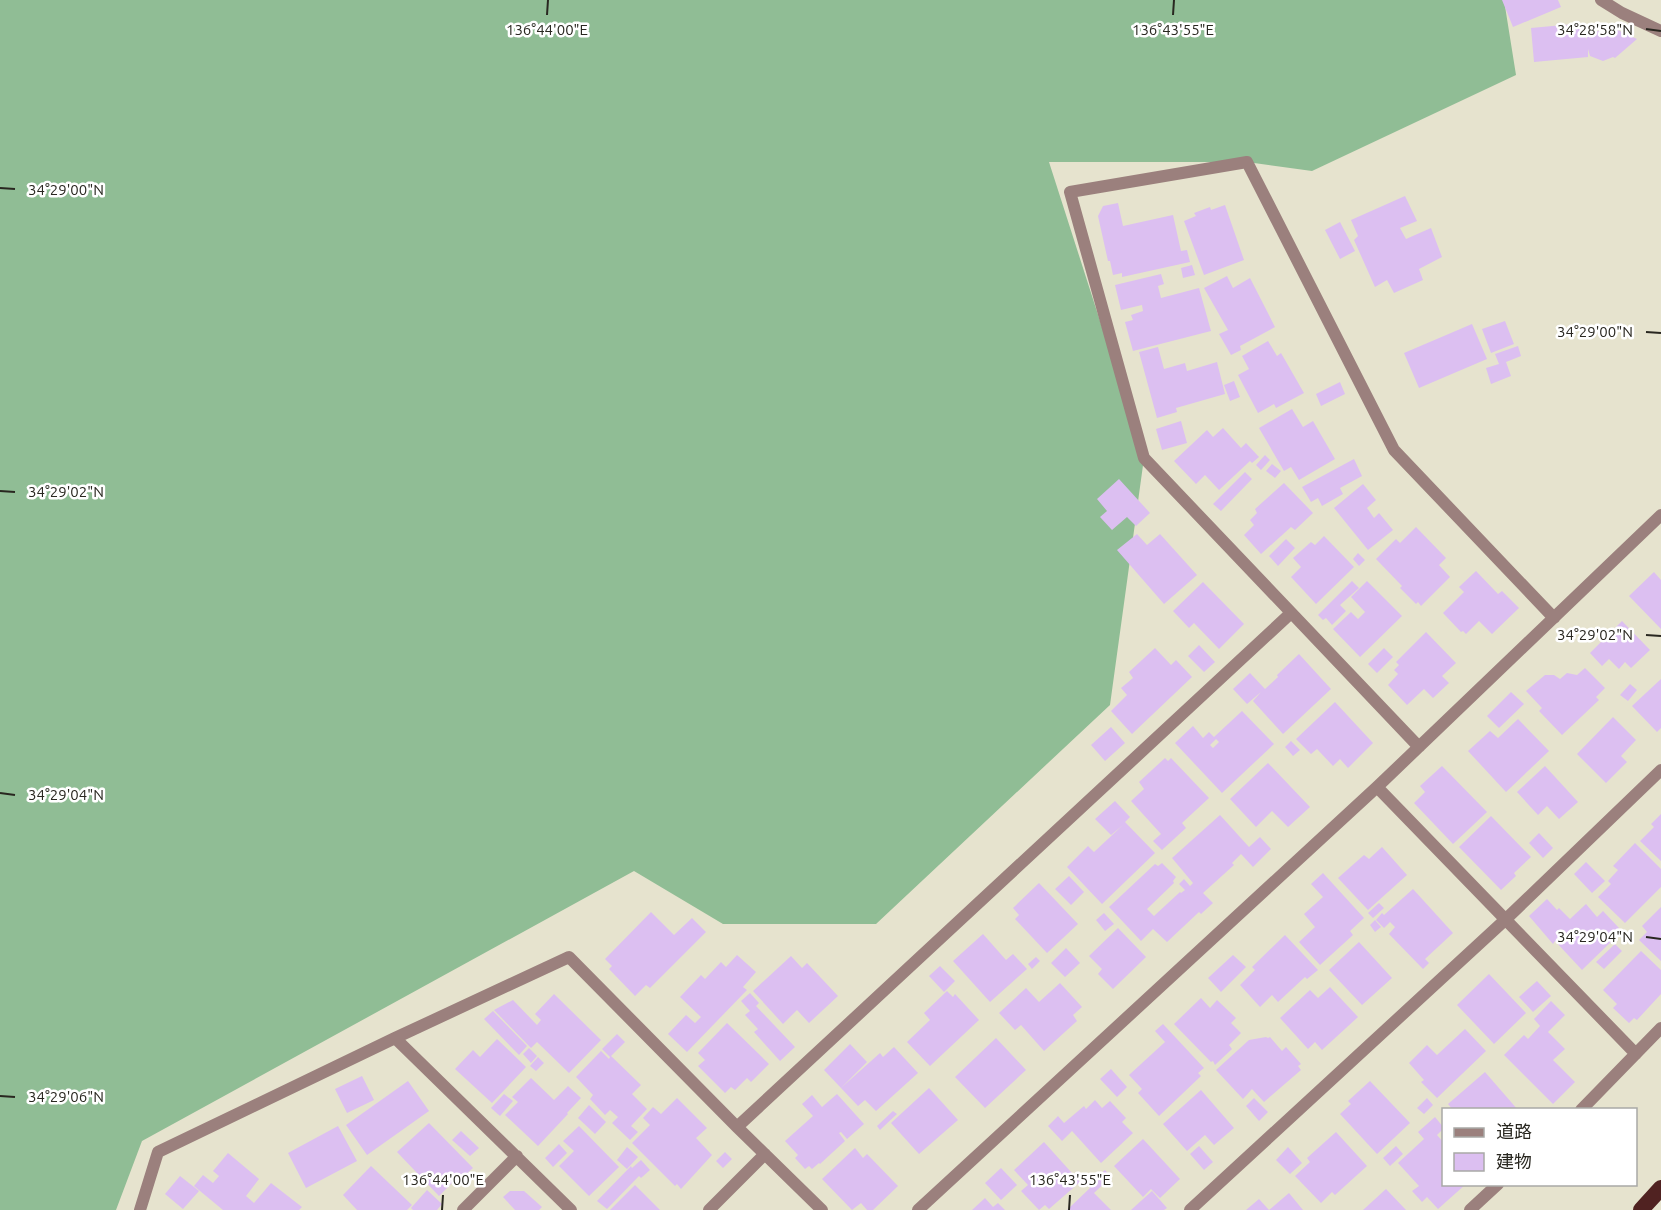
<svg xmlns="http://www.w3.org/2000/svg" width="1661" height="1210" font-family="Ubuntu,'Noto Sans JP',sans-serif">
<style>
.forest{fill:#90bd95}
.building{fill:#dcbff1;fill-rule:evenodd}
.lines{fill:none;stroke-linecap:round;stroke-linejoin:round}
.minor{stroke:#9b807d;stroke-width:12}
.trunk{stroke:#502221;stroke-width:16}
.ticks{fill:none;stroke:#292720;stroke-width:2}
.ticks-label{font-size:15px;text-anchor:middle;fill:#292720;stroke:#fff;stroke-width:5;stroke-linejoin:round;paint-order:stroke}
</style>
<rect width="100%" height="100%" fill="#e6e3ce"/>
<!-- forest -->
<path class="forest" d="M0,0H1504L1516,75L1312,171L1247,162H1049L1144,458L1110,705L876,924H723L634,871L142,1141L116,1210H0Z"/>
<!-- building -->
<path class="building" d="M1502,0H1558L1561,7L1513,27Z
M1585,23L1586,40L1588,34L1601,30L1605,24L1637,39L1615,58L1613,57L1603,61L1590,56L1588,49V57L1534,62L1531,28Z
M1405,196L1417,221L1400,228L1406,239L1431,228L1442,257L1419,269L1423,280L1394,293L1387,280L1375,287L1354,240L1358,236L1351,220Z
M1118,203L1123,226L1173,215L1181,251L1187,250L1190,262L1122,277V273L1113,275L1110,261H1108L1098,216L1103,206Z
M1225,205L1244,260L1204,275L1184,221L1196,216L1194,213L1210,207L1211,210Z
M1340,222L1355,251L1340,259L1325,230Z
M1192,265L1195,275L1183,278L1181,268Z
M1161,274L1164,284L1158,286L1161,298L1199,288L1211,331L1133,351L1125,322L1133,320L1131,315L1143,311L1142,305L1121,310L1115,285Z
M1227,276L1233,288L1250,278L1275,327L1240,346L1241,350L1231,355L1219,334L1228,330L1204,288Z
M1505,321L1514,344L1491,353L1482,329Z
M1472,324L1487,359L1419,388L1404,353Z
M1268,341L1277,356L1281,353L1304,393L1276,408L1274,404L1258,413L1238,375L1249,369L1242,356Z
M1518,346L1521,356L1506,362L1511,376L1491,384L1486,368L1499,364L1495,354Z
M1158,347L1164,369L1185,363L1187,371L1217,362L1225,394L1176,408L1177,412L1157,418L1139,352Z
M1234,381L1240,397L1230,401L1224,385Z
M1340,382L1345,394L1321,406L1316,394Z
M1292,409L1303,427L1313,421L1335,459L1299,480L1291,467L1284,471L1259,428Z
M1181,421L1187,443L1162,450L1156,429Z
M1223,428L1241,448L1246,443L1259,457L1252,463L1250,461L1219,490L1205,475L1196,484L1174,461L1207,430L1213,437Z
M1265,455L1270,460L1261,470L1256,465Z
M1354,459L1362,476L1340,488L1343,494L1322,506L1318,498L1311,502L1302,487Z
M1272,464L1281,471L1275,478L1266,471Z
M1245,472L1252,479L1221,511L1213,504Z
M1119,479L1150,513L1136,526L1127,517L1112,530L1100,517L1107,511L1097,499Z
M1284,483L1313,513L1295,530L1291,527L1261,554L1244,535L1254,525L1250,520L1257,513L1255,509Z
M1363,484L1376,500L1367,508L1374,518L1379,513L1393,530L1368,550L1334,508Z
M1416,527L1446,558L1439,565L1450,577L1421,606L1418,602L1416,604L1400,588L1402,586L1376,559L1396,539L1400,543Z
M1137,534L1147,545L1160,534L1197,575L1164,604L1117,550Z
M1324,536L1354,567L1316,604L1291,577L1301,567L1293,558L1311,542L1315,545Z
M1286,539L1295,548L1278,566L1269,556Z
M1358,553L1365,560L1359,566L1353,559Z
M1476,571L1498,594L1502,591L1519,608L1492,634L1479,621L1466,634L1463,631L1461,632L1443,613L1464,592L1459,587Z
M1654,572L1661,580V629L1629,596Z
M1352,581L1359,588L1340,605L1346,611L1332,625L1326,618L1323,620L1318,615Z
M1367,581L1402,616L1360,657L1333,629L1351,612L1358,619L1365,612L1351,597Z
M1203,582L1244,624L1219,649L1194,623L1189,628L1173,611Z
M1622,621L1650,650L1631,668L1625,662L1619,669L1609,659L1602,666L1590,653Z
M1426,632L1456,663L1442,676L1449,683L1433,698L1424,689L1407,705L1388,685L1398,674L1394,670L1399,665L1396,662Z
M1199,645L1215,662L1204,672L1188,656Z
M1155,648L1171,665L1176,660L1192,677L1132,734L1111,711L1127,695L1121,688L1133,678L1129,672Z
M1384,648L1393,657L1377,673L1368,664Z
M1299,654L1331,689L1283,734L1253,701L1261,692L1247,704L1233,689L1250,673L1265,689L1278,677L1277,675Z
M1585,668L1605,688L1596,697L1599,700L1562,735L1539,711L1542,708L1526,691L1545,675H1554L1560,679L1567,673L1577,675Z
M1661,679V728L1657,732L1632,706Z
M1630,684L1637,690L1628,701L1620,695Z
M1511,692L1524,704L1499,728L1487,716Z
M1335,702L1373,743L1348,768L1340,759L1333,766L1317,749L1311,754L1296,739Z
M1242,711L1274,744L1222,793L1175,743L1193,726L1203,738L1209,732L1214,737ZM1216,739L1219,742L1213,748L1210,745Z
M1613,717L1636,740L1621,756L1627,762L1606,783L1577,754Z
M1518,719L1549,751L1506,792L1468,751L1490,731L1498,738Z
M1111,727L1125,743L1105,761L1091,745Z
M1291,741L1300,750L1293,756L1285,747Z
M1165,758L1168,761L1171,758L1209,798L1182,823L1186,828L1162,850L1153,841L1161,834L1131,801L1144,789L1139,782Z
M1268,763L1310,807L1288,827L1272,811L1256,827L1230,799Z
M1442,766L1487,812L1453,844L1414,803L1425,792L1420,786Z
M1545,766L1578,802L1559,819L1547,806L1538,815L1517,792Z
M1115,801L1130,817L1125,822L1155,853L1102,904L1067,867L1088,846L1094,852L1123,825L1111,835L1095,819Z
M1661,814V861L1640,841L1654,827L1651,824Z
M1220,815L1249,847L1260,837L1271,849L1253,867L1241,854L1232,863L1234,865L1203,893L1213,903L1201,914L1199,912L1167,942L1153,929L1141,941L1109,907L1155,864L1158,866L1162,863L1176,877L1173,881L1174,883L1147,909L1154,916L1180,892L1181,893L1185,890L1179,884L1184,879L1190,886L1193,883L1172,858Z
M1491,816L1531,857L1514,873L1516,876L1501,890L1459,847Z
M1539,833L1553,848L1543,858L1529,843Z
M1635,843L1661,869V887L1625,923L1598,897L1611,884L1608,881L1618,870L1613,866Z
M1382,847L1407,875L1368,910L1338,878L1364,855L1369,859Z
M1586,862L1605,881L1592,893L1574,874Z
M1323,873L1364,918L1350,931L1353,935L1320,965L1299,942L1315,927L1304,914L1323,897L1311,884Z
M1069,876L1084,892L1071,905L1055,889Z
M1039,883L1078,924L1047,953L1015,919L1019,915L1013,908Z
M1413,889L1453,933L1425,959L1429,963L1423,969L1389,934L1395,927L1390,922L1384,928L1376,920L1382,913L1384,915Z
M1547,899L1557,910L1559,908L1570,919L1586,904L1597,917L1603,911L1619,928L1613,934L1616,937L1582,970L1555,941L1553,944L1529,916Z
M1379,903L1384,908L1373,918L1368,913Z
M1661,907V961L1639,940L1647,932L1642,926Z
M651,912L674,935L692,918L706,932L650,988L646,985L635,996L609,969L612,966L605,959Z
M1104,913L1114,924L1105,931L1096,920Z
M1375,920L1381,927L1375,932L1370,925Z
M1118,928L1146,957L1113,989L1098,974L1102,969L1089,956Z
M983,934L1006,960L1013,954L1027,969L990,1002L953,961Z
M1285,935L1318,970L1307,979L1305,977L1278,1002L1272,995L1260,1007L1240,985L1255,970L1252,967Z
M1359,942L1392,978L1362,1005L1329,970Z
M1615,944L1622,951L1604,969L1596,962Z
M1066,948L1080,963L1065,977L1051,963Z
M1641,951L1661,970V994L1637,1020L1634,1018L1629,1023L1613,1008L1617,1004L1603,990Z
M737,955L756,972L743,987L747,990L687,1052L668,1034L686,1015L695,1023L701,1017L680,997L701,975L705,979L721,962L726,967Z
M1233,955L1246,967L1221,992L1208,978Z
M791,956L802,968L807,963L838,996L809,1023L797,1010L783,1024L753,991Z
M1036,957L1040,961L1032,969L1028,964Z
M940,966L955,981L944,992L929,976Z
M1489,974L1526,1013L1494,1044L1457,1005Z
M1537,981L1551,996L1533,1012L1519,997Z
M1060,983L1082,1007L1073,1015L1077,1021L1044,1051L1021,1025L1015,1030L999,1013L1026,988L1039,1002Z
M1330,987L1358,1017L1322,1050L1315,1042L1308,1049L1280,1018L1310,990L1318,998Z
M947,991L953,997L955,994L979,1020L930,1066L907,1042L930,1020L924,1013Z
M750,993L759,1003L756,1006L795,1047L780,1061L754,1032L758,1029L745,1015L750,1011L741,1001Z
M554,994L601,1040L569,1073L537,1042L531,1048L494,1010L513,1000L537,1025L541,1020L535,1014Z
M1201,998L1210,1008L1217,1000L1236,1018L1231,1023L1241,1033L1229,1045L1232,1049L1215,1065L1213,1061L1211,1062L1174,1024Z
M1551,1001L1565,1015L1548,1032L1565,1049L1553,1060L1575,1082L1553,1104L1504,1055L1524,1035L1528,1039L1540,1026L1534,1019Z
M493,1011L527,1046L519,1055L484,1019Z
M727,1023L769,1064L751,1082L747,1078L735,1090L731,1087L725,1093L698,1066L705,1060L698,1053Z
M1163,1024L1204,1068L1198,1073L1201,1076L1159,1116L1138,1093L1142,1089L1129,1075L1165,1042L1155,1031Z
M1465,1029L1486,1051L1437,1098L1421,1082L1424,1080L1409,1063L1427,1045L1437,1055Z
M617,1034L625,1042L611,1056L641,1085L632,1094L647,1109L631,1126L638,1132L630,1140L612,1123L618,1117L610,1110L605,1115L590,1099L593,1095L576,1077L601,1051L609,1059L610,1057L602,1049Z
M1266,1037L1268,1038L1270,1037L1282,1051L1286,1047L1301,1064L1298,1066L1301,1070L1264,1102L1252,1089L1243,1099L1216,1070L1249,1040Z
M996,1038L1026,1070L985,1108L955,1077Z
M497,1039L526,1067L492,1103L455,1069L473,1050L480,1057Z
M850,1044L867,1062L841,1088L824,1070Z
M894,1047L918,1073L876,1111L865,1100L858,1106L841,1088L880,1053L883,1057Z
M529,1048L537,1056L531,1063L523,1054Z
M538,1057L544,1063L536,1071L530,1066Z
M1111,1069L1127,1087L1117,1097L1100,1079Z
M1485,1072L1518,1110H1453L1448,1104Z
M362,1076L374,1100L347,1113L335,1089Z
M531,1078L554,1100L568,1086L581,1098L567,1113L568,1114L538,1146L505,1115L518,1102L512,1097Z
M408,1081L429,1111L367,1155L346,1125Z
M1370,1081L1410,1123L1377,1154L1340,1114L1351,1104L1348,1101Z
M929,1088L958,1120L919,1154L891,1123Z
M1201,1090L1234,1128L1214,1145L1205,1135L1187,1151L1163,1124Z
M504,1094L513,1101L500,1116L491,1108Z
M837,1094L864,1124L847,1139L841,1132L839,1133L845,1141L820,1164L819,1163L812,1169L809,1166L805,1169L795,1158L798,1155L785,1141L813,1116L802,1104L812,1095L822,1107Z
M677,1098L707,1128L696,1138L712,1155L681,1189L677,1184L675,1186L632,1143L650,1125L643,1118L653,1107L661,1114Z
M1254,1098L1268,1112L1259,1121L1246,1106Z
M1427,1098L1433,1105L1424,1114L1417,1108Z
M1095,1100L1102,1108L1110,1101L1126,1118L1122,1122L1133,1133L1101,1163L1072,1131L1062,1141L1048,1126L1058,1116L1064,1123L1084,1106L1086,1109Z
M589,1105L606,1122L595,1134L578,1118Z
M893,1111L897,1114L880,1130L877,1126Z
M1435,1117L1444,1128L1437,1135L1444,1143V1184H1466L1438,1209L1427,1197L1422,1202L1412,1191L1419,1186L1398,1163L1424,1139L1418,1132Z
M429,1123L473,1168L454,1185L452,1183L439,1196L397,1152Z
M338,1126L357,1161L306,1188L288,1153Z
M579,1126L619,1167L589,1196L559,1166L574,1151L563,1141Z
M461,1131L479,1148L470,1156L452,1140Z
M1336,1132L1367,1166L1335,1195L1332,1192L1321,1203L1295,1176L1310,1162L1307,1158Z
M1143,1139L1180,1179L1160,1198L1151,1189L1143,1197L1114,1166Z
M1044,1142L1080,1182L1049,1209L1045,1205L1039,1210L1021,1191L1028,1185L1014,1170Z
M559,1144L567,1153L553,1167L545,1158Z
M1199,1146L1213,1162L1204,1170L1190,1154Z
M1396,1146L1403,1154L1390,1166L1383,1158Z
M627,1147L638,1157L627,1169L617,1160Z
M1288,1147L1302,1163L1290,1174L1276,1160Z
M855,1148L863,1158L867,1154L898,1186L873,1210H867L861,1203L852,1210L822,1179Z
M725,1152L732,1159L723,1168L716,1161Z
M228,1153L259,1179L246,1196L254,1203L271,1183L302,1207L299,1210H223L194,1186L203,1175L213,1183L219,1176L213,1171Z
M641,1160L650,1170L641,1178L639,1176L607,1209L597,1201L631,1166L632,1168Z
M371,1166L412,1205L407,1210H357L343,1195Z
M1001,1168L1017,1185L1001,1200L985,1183Z
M1105,1170L1111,1177L1094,1193L1111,1210H1067L1090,1188L1088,1186Z
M180,1176L199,1191L183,1209L165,1194Z
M635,1185L660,1210H610Z
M1386,1189L1406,1210H1363Z
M427,1190L442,1204L437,1210H413L411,1208Z
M510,1191H524L542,1207L539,1210H515L503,1197Z
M1152,1191L1167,1208L1164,1210H1131Z
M1289,1193L1303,1210H1269Z
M985,1198L993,1207L998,1203L1005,1210H972Z
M1259,1199L1269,1210H1246Z"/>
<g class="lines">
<!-- minor -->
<path class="minor" d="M1601,0L1622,13L1661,31
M1419,747L1144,458L1070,192L1247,162L1394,450L1554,618
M1377,787L1636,1054
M395,1038L571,1210
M1581,1110L1661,1028
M737,1127L1291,613
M140,1210L158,1152L395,1038L569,957L737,1127L822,1210
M463,1210L517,1156
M709,1210L765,1154
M918,1210L1377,787L1661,515
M1190,1210L1505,920L1661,770
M1470,1210L1498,1184"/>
<!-- trunk -->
<path class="trunk" d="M1641,1210L1661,1188"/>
</g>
<!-- ticks -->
<path class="ticks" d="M547,15L548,0M1173,15L1174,0M1646,29L1661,31M0,188L15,189M1646,332L1661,333M0,491L15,492M1646,635L1661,636M0,793L15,795M1646,937L1661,939M0,1096L15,1097M442,1210L443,1195M1069,1210L1070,1195"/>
<g class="ticks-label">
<text x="1595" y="35">34°28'58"N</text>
<text x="547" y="35">136°44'00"E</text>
<text x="1173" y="35">136°43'55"E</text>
<text x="66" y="195">34°29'00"N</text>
<text x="1595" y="337">34°29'00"N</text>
<text x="66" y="497">34°29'02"N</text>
<text x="1595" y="640">34°29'02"N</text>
<text x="66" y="800">34°29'04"N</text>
<text x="1595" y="942">34°29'04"N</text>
<text x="66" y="1102">34°29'06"N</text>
<text x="443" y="1185">136°44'00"E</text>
<text x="1070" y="1185">136°43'55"E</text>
</g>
<!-- legend -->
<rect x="1442" y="1108" width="195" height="78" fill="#ffffff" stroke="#a9a9a6" stroke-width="1.5"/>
<rect x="1454" y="1128" width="30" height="9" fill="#9b807d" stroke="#a9a9a6" stroke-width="1.5"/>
<text x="1496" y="1138" font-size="18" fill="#292720">道路</text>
<rect x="1454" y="1153" width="30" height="18" fill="#dcbff1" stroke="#a9a9a6" stroke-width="1.5"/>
<text x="1496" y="1168" font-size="18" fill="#292720">建物</text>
</svg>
